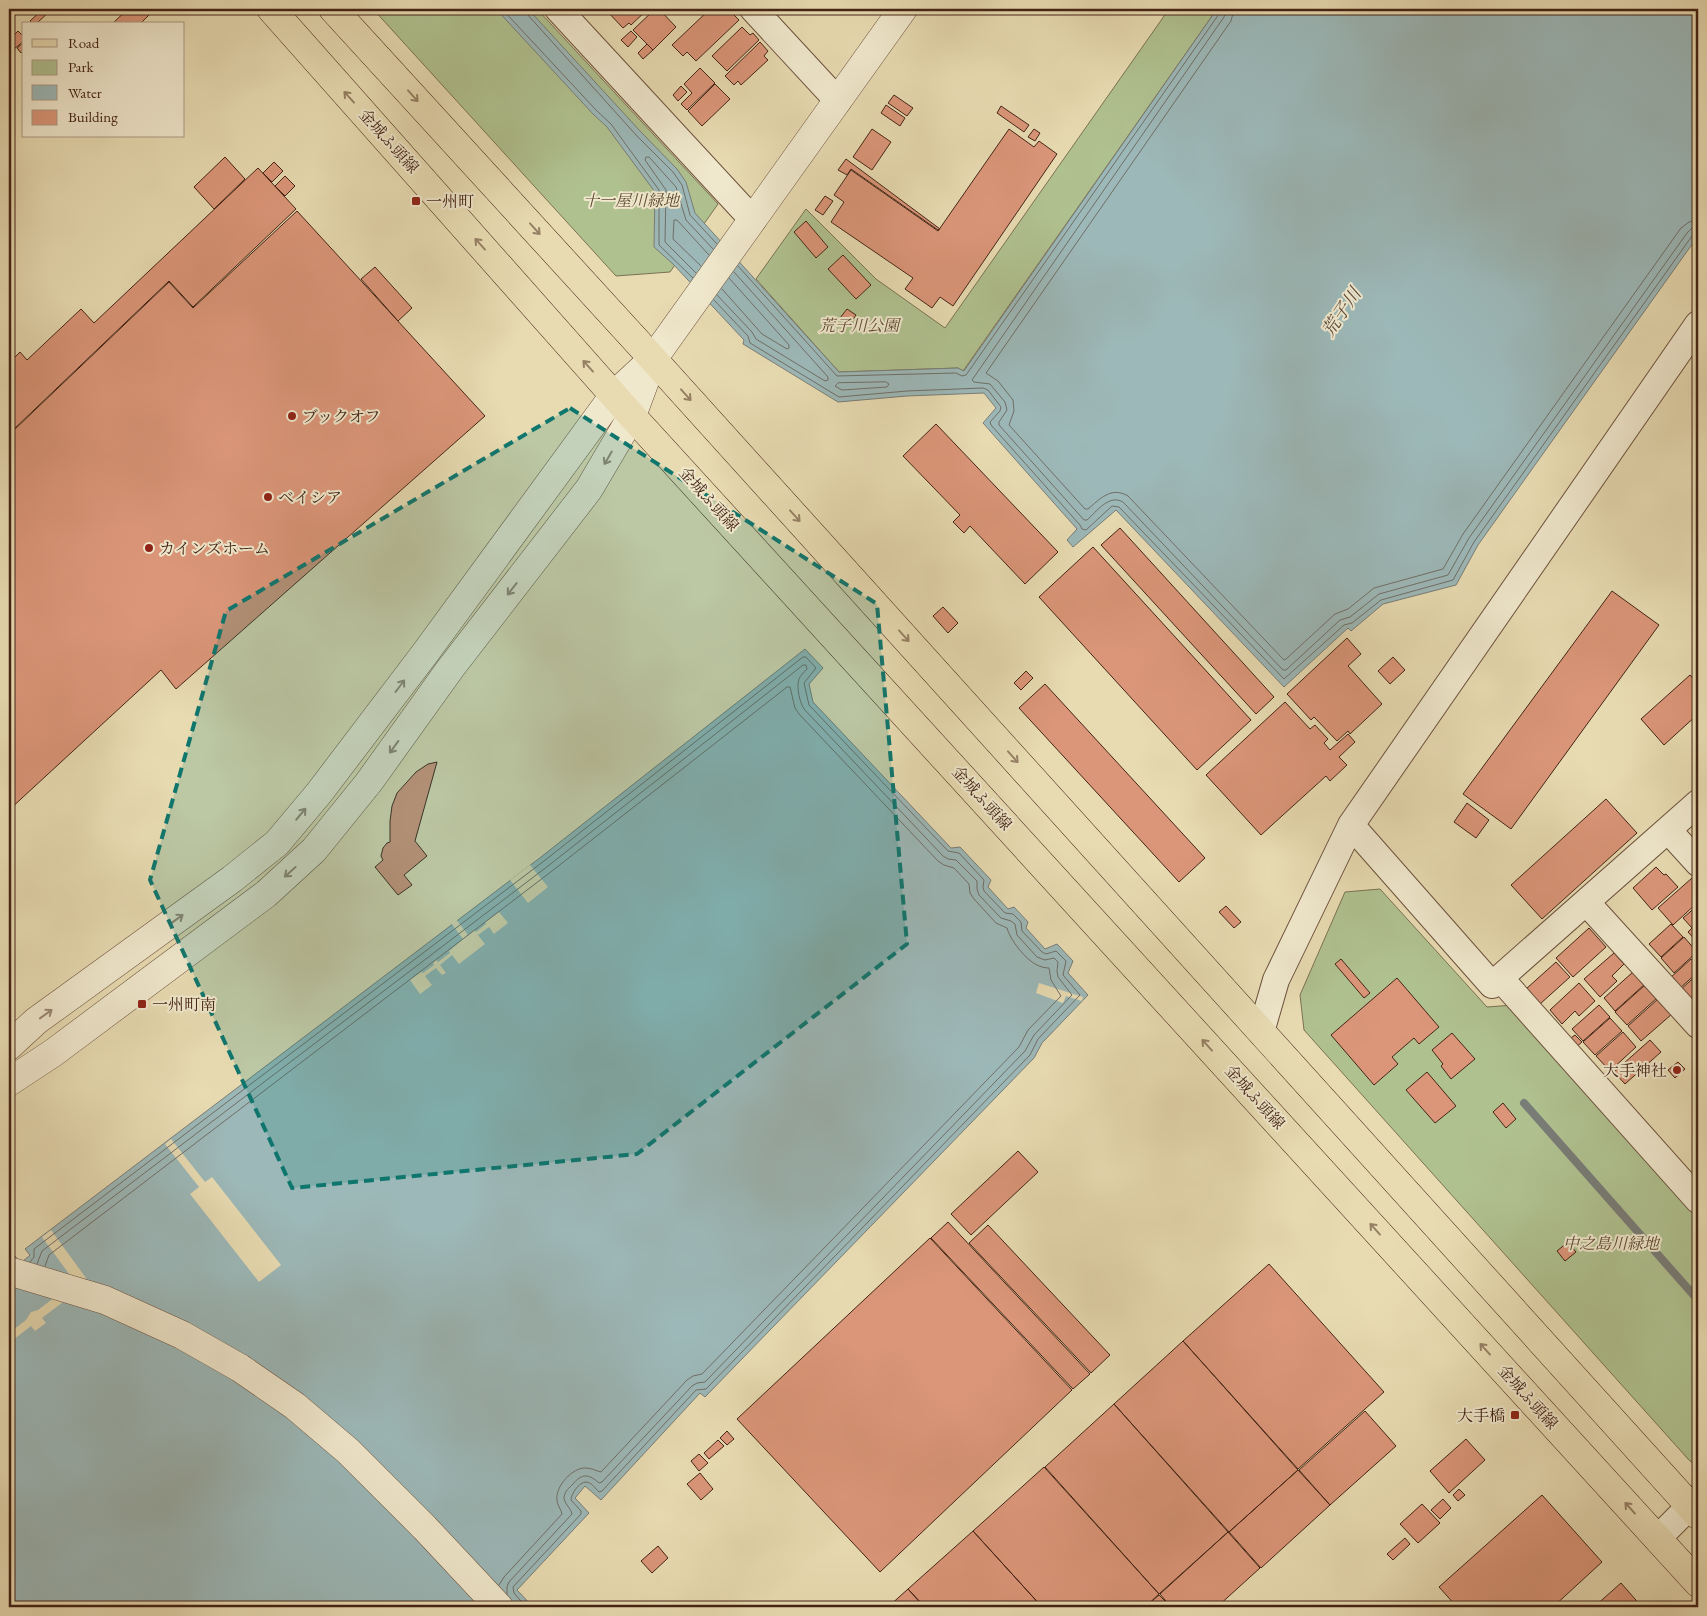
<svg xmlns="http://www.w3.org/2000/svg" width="1707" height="1616" font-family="'EB Garamond','Noto Serif JP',serif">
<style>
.green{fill:#b0c190;stroke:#7a7253}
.water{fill:#9cb8b8;stroke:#797d77}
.pier{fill:#e8dbb2}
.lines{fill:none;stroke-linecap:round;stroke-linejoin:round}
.shore{stroke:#706e67;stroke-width:1}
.stream{stroke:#797d77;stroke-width:8}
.building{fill:#db9679;stroke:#442416}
.minor-casing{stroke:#6d523d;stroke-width:28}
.tertiary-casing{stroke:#6d523d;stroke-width:29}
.primary-casing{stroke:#442416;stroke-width:29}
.minor{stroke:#f0e8cd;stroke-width:26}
.tertiary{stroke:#f0e8cd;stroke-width:28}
.primary{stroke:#e8dbb2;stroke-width:28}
.oneway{stroke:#968064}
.oneway2{stroke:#9a8672}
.marked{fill:#0f766e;fill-opacity:0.2;stroke:#0f766e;stroke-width:4;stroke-dasharray:10 6;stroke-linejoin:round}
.poi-dot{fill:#8f2418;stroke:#f0e8cd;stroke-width:2}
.labels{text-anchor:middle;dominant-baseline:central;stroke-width:4;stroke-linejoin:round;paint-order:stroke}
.street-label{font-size:16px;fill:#442416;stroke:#f0e8cd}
.park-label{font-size:16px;font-style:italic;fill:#5f4b34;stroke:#f0e8cd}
.poi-label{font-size:16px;fill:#442416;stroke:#f0e8cd;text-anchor:start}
.water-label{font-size:18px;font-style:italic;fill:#5a493e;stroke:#f0e8cd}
</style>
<rect width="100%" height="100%" fill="#e8dbb2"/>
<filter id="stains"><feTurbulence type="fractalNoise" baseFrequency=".004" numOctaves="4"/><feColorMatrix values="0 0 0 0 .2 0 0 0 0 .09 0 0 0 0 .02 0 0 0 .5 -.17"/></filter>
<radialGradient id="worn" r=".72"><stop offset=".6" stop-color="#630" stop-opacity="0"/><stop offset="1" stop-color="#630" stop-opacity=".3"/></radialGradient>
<!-- green -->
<path class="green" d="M373,9H537L718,204L670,272L616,276Z
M1169,9H1217L963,371L958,368L839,372L756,279L806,209L876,279L945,328Z
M1380,889L1487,1007L1514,1005L1698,1210V1468L1688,1459L1304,1030L1300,995L1345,892Z"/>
<!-- water -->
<path class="water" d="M496,9H528L641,132L677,169L686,182L695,213L839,372L958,368L964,371L1217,9H1698V236L1478,545L1456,585L1383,604L1351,631L1348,628L1284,687L1116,510L1073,547L1067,540L1077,529L983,423L996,408L984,393L907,396L838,402L743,344L744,340L673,264L654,247L655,192L607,127L593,114Z
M805,649L823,668L809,684L813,702L951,848L960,847L991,880L988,887L1008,909L1014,907L1028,922L1026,928L1045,949L1057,944L1073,961L1068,973L1088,995L1042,1043L1034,1058L705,1397L700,1393L601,1500L585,1486L575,1498L589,1513L517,1590L533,1607H9V1262L15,1256L21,1263L30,1255L25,1249L541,857Z"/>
<!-- pier -->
<path class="pier" d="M530,865L548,887L528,903L510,880Z
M499,912L508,923L494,934L489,927L478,935L485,944L459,964L452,955L440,965L446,973L442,975L436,968L425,976L432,985L420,994L410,980L421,972L423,973L434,965L433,963L436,960L438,962L450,953L449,951L463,939L451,923L456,919L468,935L474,930L476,932L486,924L485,922Z
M1039,983L1083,997L1082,1001L1066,996L1063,1003L1036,993Z
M171,1139L205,1182L212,1177L281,1265L259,1282L190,1194L199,1187L165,1144Z
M51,1230L86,1278L81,1282L84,1286L42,1318L46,1323L35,1331L31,1326L9,1343V1333L26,1320L31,1312L38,1310L75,1282L42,1237Z"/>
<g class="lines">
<!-- shore -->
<path class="shore" d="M502,9L596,110L611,124L659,190V245L693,278
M525,9L527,14L637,136L673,172L682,185L690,215L717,244
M1227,9L1224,17L972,380L974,382L990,384L1005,402L1007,410L999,422V425L1084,520H1087C1097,511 1109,494 1123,502L1283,670H1286L1340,620L1350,617L1379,594L1448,575L1469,538L1687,233L1692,228L1698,227
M1234,9L1231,21L986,373L998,381L1013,400L1014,411L1009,425L1085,509H1088C1100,499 1111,486 1128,496L1284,660L1286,659L1335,614L1348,609L1374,588L1443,569L1463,534L1681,228L1689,222L1698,220
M701,266L673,239L674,220H677L709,255
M738,266L837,376L956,373L962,376L966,375L1219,14L1220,9
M696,273L665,242L666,190L645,160L646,157H649L676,187L686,220L713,249
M722,289L762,334L787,349L789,348V345L729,278
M717,295L752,332L756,339L825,381L828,380V377L734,272
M714,300L748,336L750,343L839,397L907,391L983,388L988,390L1001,407L1000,411L990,422L991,425L1080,525L1082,529L1086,530L1112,506L1119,507L1284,679L1344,625L1352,623L1381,600L1453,580L1474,542L1692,236L1698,234
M886,382L889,384L887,387L842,390L835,386L838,383Z
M30,1262L34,1257V1249L544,861L803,657H806L816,668L804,683L809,705L948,851L959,853L984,880L983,887L984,891L1005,913L1013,914L1021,922L1022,931L1042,952L1046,954L1056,951L1066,961L1063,975L1080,995L1038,1039L1030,1055L706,1389L696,1390L602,1491L599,1492C596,1489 591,1482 586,1482C579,1482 571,1494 571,1500L581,1511V1514L513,1587L514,1593L526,1607
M37,1264L42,1251L548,866L803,665H806L807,669C804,672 800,676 799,679C796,687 800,703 804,709L943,856L948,859L956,860L977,881V889L979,895L1001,918L1011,921L1015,924L1017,935L1037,957L1045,960L1054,958L1058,962L1057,971L1058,977L1072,995L1034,1035L1025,1051L705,1382L697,1383L692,1386L602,1482L599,1483C589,1474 582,1473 573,1484C569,1488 565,1491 564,1497C564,1504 571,1508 572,1514L509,1582L507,1587V1594
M45,1266L49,1255L552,871L787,687H790L795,708L799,714L938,861L944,865L954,868L969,884L970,893L974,899L996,923L1007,928C1010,940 1026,960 1037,965C1041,967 1045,968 1049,968L1051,980L1061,996L1028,1030L1019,1047L702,1374L693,1376L687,1380L601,1472C596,1471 592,1468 586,1468C573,1467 555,1486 557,1500C557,1505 561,1509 562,1514L504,1577L499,1585"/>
<!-- stream -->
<path class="stream" d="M1524,1103L1698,1300"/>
</g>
<!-- building -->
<path class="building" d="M43,9H52L36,24H33L30,21Z
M128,9H143L149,15L140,24H116L114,22Z
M605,9H648L631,25L629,23L623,28Z
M655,9H659L676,27L653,50L633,30Z
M686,9H698L692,15Z
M710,9H720L723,12L728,9L739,20L696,61L687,52L683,56L672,45Z
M742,27L750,35L753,33L759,40L727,71L712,56Z
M18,31L24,37V41L14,49L9,43V40Z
M631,31L637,37L628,47L621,40Z
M24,42V50L21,53L17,48Z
M760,42L768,51L764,56L768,60L741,85L738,81L734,85L725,76Z
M647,44L653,50L643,59L638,53Z
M700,68L715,83L687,110L681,104L692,93L684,84Z
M715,84L730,99L702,126L688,111Z
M681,86L687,92L678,101L673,95Z
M894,95L913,108L907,116L888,103Z
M886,105L905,118L900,126L881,113Z
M1001,106L1029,125L1024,132L997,113Z
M872,129L891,142L872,170L853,157Z
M1009,129L1034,147L1039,141L1057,154L953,306L940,297L932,308L905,289L913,278L831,222L844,202L834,195L851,170L938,231Z
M1034,129L1040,133L1035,141L1028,137Z
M225,157L245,179L214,209L194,187Z
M846,159L854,165L940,229L938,230L851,169L847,175L838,170Z
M274,162L283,171L272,182L263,173Z
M258,168L296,209L193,307L169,281L12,431L9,427V363L20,352L27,360L81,309L94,323Z
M285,176L295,186L285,196L275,186Z
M825,196L833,201L823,215L815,210Z
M297,211L485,416L176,689L161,670L9,810V440L15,434L13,431L169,282L193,308Z
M806,221L828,247L816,258L794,232Z
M843,255L871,285L856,299L828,269Z
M375,267L412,308L398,321L361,279Z
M847,309L856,315L849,325L840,318Z
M936,424L1058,552L1025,584L970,526L964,533L953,522L960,515L903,456Z
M1120,528L1274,697L1256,714L1101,545Z
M1093,547L1251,720L1197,770L1039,597Z
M1612,591L1659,625L1511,829L1463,794Z
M943,607L958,623L948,633L933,616Z
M1347,638L1361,654L1348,666L1382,704L1350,734L1348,731L1337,741L1314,717L1311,720L1287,694Z
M1393,657L1405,670L1390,684L1378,671Z
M1026,671L1033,678L1021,690L1014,683Z
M1690,675L1698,684V714L1664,745L1641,719Z
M1045,684L1205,858L1179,882L1019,708Z
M1285,702L1310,729L1315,725L1328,739L1324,743L1330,750L1348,734L1355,742L1339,757L1347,765L1330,781L1326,776L1261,835L1206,775Z
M437,762L415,841L427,856L404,875L412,885L398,895L375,867L383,860L381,856L383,848L387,843L390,842V821L392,806L397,793L416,772L428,764Z
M1606,799L1637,833L1542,919L1511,885Z
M1467,803L1489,820L1476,838L1454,822Z
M1656,867L1664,875L1666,874L1678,887L1652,910L1633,888Z
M1692,878L1698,885V902L1673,925L1658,908Z
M1698,905V943L1688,932L1692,928L1683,918Z
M1226,906L1241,922L1234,928L1219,912Z
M1671,924L1683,937L1661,957L1649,944Z
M1589,928L1606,947L1573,977L1556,958Z
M1684,937L1697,952L1674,973L1661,958Z
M1614,953L1624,964L1612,976L1617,981L1600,997L1584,979Z
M1341,959L1370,993L1364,998L1335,964Z
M1691,959L1698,967V972L1679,989L1670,978Z
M1556,962L1570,977L1540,1004L1526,989Z
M1633,972L1645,984L1615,1011L1604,998Z
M1698,974V1003L1694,1007L1680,990Z
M1397,978L1439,1027L1419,1044L1414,1038L1392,1057L1398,1064L1374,1085L1331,1035Z
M1579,983L1595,1001L1579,1016L1575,1011L1562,1024L1550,1010Z
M1645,985L1657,998L1627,1025L1615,1012Z
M1658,999L1672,1014L1641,1041L1628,1026Z
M1599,1005L1610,1017L1583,1041L1572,1029Z
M1610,1018L1622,1031L1595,1055L1583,1042Z
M1623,1032L1636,1047L1610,1071L1596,1056Z
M1452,1033L1475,1059L1451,1079L1441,1066L1443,1064L1432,1050Z
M1575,1035L1582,1042L1575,1048L1568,1040Z
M1650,1040L1661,1052L1625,1084L1614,1072Z
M1678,1062L1685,1069L1675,1078L1668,1070Z
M1427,1072L1456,1106L1435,1123L1406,1090Z
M1503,1103L1516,1119L1506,1128L1493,1112Z
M1018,1151L1038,1172L971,1235L951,1214Z
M948,1222L1090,1374L1073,1389L931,1238Z
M988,1225L1110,1355L1091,1373L969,1243Z
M930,1238L1072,1390L880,1572L737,1419Z
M1568,1242L1576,1252L1565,1261L1557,1251Z
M1269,1264L1384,1392L1298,1469L1183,1341Z
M1183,1341L1298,1470L1229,1532L1114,1404Z
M1114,1404L1228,1532L1159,1594L1045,1467Z
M1365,1411L1396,1446L1330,1505L1299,1470Z
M727,1431L734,1439L727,1445L720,1438Z
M1466,1439L1485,1460L1449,1493L1430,1471Z
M718,1440L724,1446L709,1459L704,1453Z
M699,1454L708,1463L699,1471L691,1461Z
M1044,1467L1159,1594L1145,1607H1042L973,1531Z
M1298,1470L1330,1505L1261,1568L1229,1532Z
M700,1473L713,1489L701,1500L687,1484Z
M1459,1489L1465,1495L1458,1501L1453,1495Z
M1542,1495L1602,1562L1553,1607H1457L1439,1587Z
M1443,1499L1451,1508L1440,1519L1431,1510Z
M1422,1504L1440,1523L1418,1543L1400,1524Z
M973,1531L1042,1607H925L908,1589Z
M1228,1532L1260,1568L1217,1607H1171L1160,1594Z
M1405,1538L1410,1544L1393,1560L1387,1554Z
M658,1546L668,1558L652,1573L641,1561Z
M1621,1583L1642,1607H1594Z
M908,1589L924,1607H888Z
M1159,1595L1171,1607H1145Z"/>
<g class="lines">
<defs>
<path id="minor" d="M558,9L753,220
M753,9L838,101
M1351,825L1492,985L1698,803
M1668,830L1698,863
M1586,902L1698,1025
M1500,978L1698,1200
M1261,1032L1276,980L1351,825L1698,324
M1658,1538L1698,1498"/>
<path id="tertiary" d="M9,1046L36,1021L232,879L277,843L319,793L426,652L614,395L653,359L903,9
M9,1082L53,1053L266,894L314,850L369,782L450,669L589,489L632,416L652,362
M9,1271L105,1300L182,1335L240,1368L295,1406L348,1451L425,1528L499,1607"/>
<path id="primary" d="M271,9L632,416L1698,1583
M333,9L653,359L1698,1515"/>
</defs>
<!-- minor casing -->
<use href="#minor" class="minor-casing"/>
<!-- tertiary casing -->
<use href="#tertiary" class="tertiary-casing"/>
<!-- primary casing -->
<use href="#primary" class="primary-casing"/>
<!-- minor -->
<use href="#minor" class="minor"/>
<!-- tertiary -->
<use href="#tertiary" class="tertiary"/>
<!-- primary -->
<use href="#primary" class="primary"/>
</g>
<!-- one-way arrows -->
<defs><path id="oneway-shaft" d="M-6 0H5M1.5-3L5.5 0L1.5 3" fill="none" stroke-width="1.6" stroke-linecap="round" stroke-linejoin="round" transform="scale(1.25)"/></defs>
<g class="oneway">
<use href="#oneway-shaft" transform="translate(413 96) rotate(48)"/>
<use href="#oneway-shaft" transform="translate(349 97) rotate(-132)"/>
<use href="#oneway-shaft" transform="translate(535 229) rotate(48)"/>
<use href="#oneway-shaft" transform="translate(480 244) rotate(-132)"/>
<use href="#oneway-shaft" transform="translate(588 366) rotate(-132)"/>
<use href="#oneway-shaft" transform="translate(686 395) rotate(48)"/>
<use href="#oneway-shaft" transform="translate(795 516) rotate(48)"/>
<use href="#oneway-shaft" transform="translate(904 636) rotate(48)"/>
<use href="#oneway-shaft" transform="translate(1013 757) rotate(48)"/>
<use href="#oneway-shaft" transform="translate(1207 1045) rotate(-132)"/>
<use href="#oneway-shaft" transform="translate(1375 1229) rotate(-132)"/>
<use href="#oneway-shaft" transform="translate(1485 1349) rotate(-132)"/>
<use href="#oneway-shaft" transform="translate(1630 1508) rotate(-132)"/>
</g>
<g class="oneway2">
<use href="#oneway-shaft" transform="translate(608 458) rotate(120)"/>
<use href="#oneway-shaft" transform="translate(512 589) rotate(128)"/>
<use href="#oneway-shaft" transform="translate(400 686) rotate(-53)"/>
<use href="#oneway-shaft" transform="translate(394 747) rotate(126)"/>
<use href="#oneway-shaft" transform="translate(301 814) rotate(-50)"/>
<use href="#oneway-shaft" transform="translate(290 872) rotate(138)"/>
<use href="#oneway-shaft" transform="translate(177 919) rotate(-36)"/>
<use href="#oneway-shaft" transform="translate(46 1014) rotate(-36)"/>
</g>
<!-- marked area -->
<path class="marked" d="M570,408L877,604L907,944L637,1154L292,1188L150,880L226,611Z"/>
<!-- markers -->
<g class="poi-dot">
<rect x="411" y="196" width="10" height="10" rx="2.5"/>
<circle cx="292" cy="416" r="5"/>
<circle cx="268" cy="497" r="5"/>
<circle cx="149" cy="548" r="5"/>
<rect x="137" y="999" width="10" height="10" rx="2.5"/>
<circle cx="1677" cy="1070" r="5"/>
<rect x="1510" y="1410" width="10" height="10" rx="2.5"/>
</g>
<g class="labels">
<!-- street labels -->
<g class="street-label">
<text transform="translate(389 141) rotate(48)">金城ふ頭線</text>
<text transform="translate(709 499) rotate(48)">金城ふ頭線</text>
<text transform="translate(982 798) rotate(48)">金城ふ頭線</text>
<text transform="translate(1255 1097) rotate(48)">金城ふ頭線</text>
<text transform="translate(1528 1397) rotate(48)">金城ふ頭線</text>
</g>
<!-- park labels -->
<g class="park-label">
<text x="631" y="200">十一屋川緑地</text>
<text x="859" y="325">荒子川公園</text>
<text x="1611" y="1243">中之島川緑地</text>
</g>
<!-- poi labels -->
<g class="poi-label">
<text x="426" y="201">一州町</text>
<text x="302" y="416">ブックオフ</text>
<text x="278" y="497">ベイシア</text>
<text x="159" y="548">カインズホーム</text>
<text x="152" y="1004">一州町南</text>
<text x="1667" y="1070" text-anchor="end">大手神社</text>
<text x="1505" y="1415" text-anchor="end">大手橋</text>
</g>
<!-- water labels -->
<g class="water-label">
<text transform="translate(1341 312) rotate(-56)">荒子川</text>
</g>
</g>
<!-- margin -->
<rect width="1707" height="1616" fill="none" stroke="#e8dbb2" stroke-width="30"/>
<rect x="10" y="10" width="1687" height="1596" fill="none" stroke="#442416" stroke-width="2.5"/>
<rect x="15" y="15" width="1677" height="1586" fill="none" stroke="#442416"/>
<!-- legend -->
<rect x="22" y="22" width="162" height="115" fill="#f0e8cd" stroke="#ab9a84"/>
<rect x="32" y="39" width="25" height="8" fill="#e8dbb2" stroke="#ab9a84"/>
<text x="68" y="48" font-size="15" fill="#442416">Road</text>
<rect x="32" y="60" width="25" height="15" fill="#b0c190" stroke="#ab9a84"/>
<text x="68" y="72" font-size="15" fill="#442416">Park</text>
<rect x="32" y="85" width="25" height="15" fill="#9cb8b8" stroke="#ab9a84"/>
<text x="68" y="98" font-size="15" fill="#442416">Water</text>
<rect x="32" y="110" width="25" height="15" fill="#db9679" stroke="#ab9a84"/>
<text x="68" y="122" font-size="15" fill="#442416">Building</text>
<rect width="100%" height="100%" filter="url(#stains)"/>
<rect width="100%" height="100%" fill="url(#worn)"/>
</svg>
